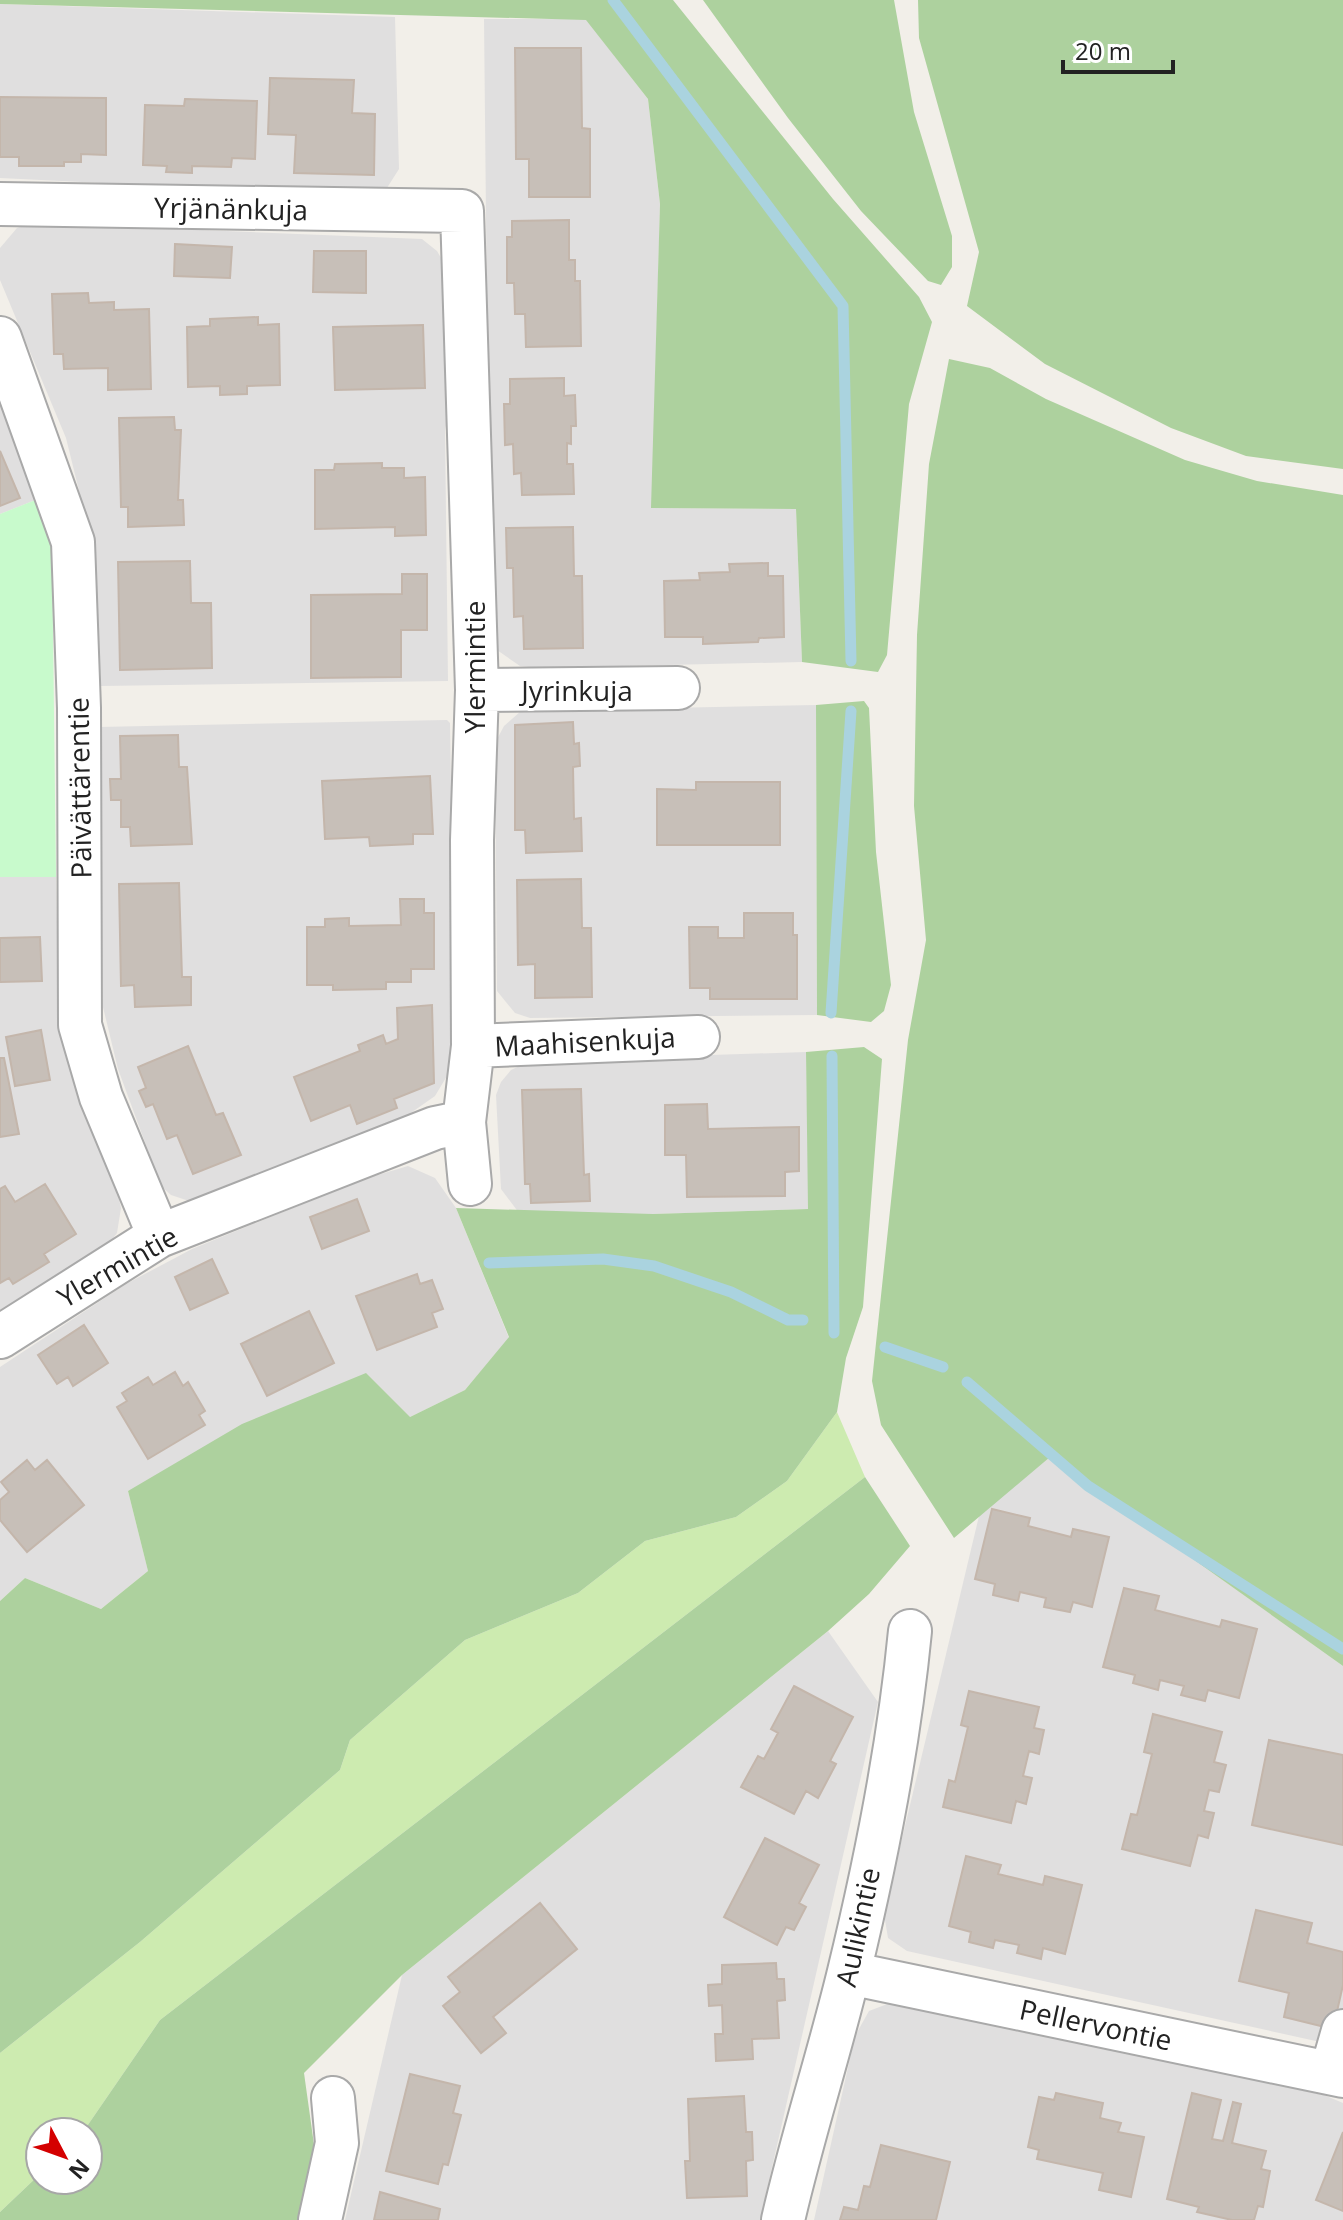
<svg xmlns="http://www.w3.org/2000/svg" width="1343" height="2220" font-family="'Open Sans',sans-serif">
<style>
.residential{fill:#e0dfdf}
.grass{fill:#cdebb0}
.forest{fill:#add19e}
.park{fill:#c8facc}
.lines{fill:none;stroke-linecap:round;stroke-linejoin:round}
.stream{stroke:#aad3df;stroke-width:11}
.building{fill:#c7bfb8;stroke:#c4b6ab;stroke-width:2}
.minor-casing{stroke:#a9a9a9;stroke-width:46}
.minor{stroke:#fff;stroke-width:42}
.labels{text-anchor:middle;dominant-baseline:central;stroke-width:6;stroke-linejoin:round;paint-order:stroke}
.street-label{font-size:28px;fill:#222;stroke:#fff}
</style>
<rect width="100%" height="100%" fill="#f2efe9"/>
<!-- residential -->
<path class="residential" d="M0,4L395,17L399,169L385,191L365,196L0,178Z
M484,19H586L648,99L660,204L652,508L796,509L802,662L536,668L520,666L497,650L490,611Z
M31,223L422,239L437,251L444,263L450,405L445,430L448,681L101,686L93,547L66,438L0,280V248L17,228Z
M0,398L38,499L0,514Z
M816,705L817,1015L530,1018L515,1013L497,991L495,743L504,726L521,711Z
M447,720L450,723L455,1043L447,1076L435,1096L405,1117L212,1195L189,1201L171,1195L161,1186L118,1069L103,1007L98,727Z
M0,877H56L59,1013L79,1098L116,1185L121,1208L117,1233L110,1242L0,1314Z
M806,1052L809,1209L653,1214L519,1213L501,1189L496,1095L501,1082L511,1070L530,1061Z
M408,1166L435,1178L456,1208L509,1338L465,1390L410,1417L128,1491L148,1571L101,1609L25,1578L0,1601V1367L126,1284L192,1249L361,1180Z
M1050,1456L1343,1666V2047L907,1951L888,1938L884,1914L979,1516Z
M828,1631L878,1702L760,2220H345L402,1975Z
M890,2003L1324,2095L1343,2103V2220H814L855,2036L869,2011Z"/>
<!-- grass -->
<path class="grass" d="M837,1412L865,1477L160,2020L83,2132H40V2174L0,2212V2053L140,1942L340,1770L350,1740L465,1640L578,1593L645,1541L736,1517L787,1481Z"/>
<!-- forest -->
<path class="forest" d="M0,0H673L833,199L919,297L932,322L909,404L887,655L878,672L802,662L796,509L651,508L660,204L648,99L586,20L0,4Z
M703,0H894L914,112L952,236V267L941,285L928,281L861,211L788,118Z
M918,0H1343V469L1246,456L1171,428L1045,364L967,306L979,252L919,38Z
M949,359L990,368L1046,399L1185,460L1257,481L1343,495V1666L1050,1457L954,1538L881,1425L872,1381L908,1040L926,940L914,806L917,635L929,464Z
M864,701L869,708L876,852L891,985L884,1011L871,1022L817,1015L816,705Z
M864,1047L882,1059L863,1307L846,1358L837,1412L787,1481L736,1517L645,1541L578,1593L465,1640L350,1740L340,1770L140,1942L0,2053V1601L25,1578L101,1609L148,1571L128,1491L242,1424L366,1373L410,1417L465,1390L509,1337L456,1208L653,1214L808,1209L806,1052Z
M865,1477L910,1546L869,1594L828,1631L402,1975L304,2073L322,2202L316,2220H0V2212L40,2174V2180H88V2132H83L160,2020Z"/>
<!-- park -->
<path class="park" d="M38,499L52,551L56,877H0V514Z"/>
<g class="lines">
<!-- stream -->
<path class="stream" d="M613,0L843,306L851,661
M831,1013L851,711
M832,1056L834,1333
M489,1263L603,1259L654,1266L731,1292L788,1320H803
M885,1347L943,1367
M967,1382L1088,1486L1343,1649"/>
</g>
<!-- building -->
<path class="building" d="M515,48H581L582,128L590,129V197H529V159H516Z
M270,78L354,80L352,113L375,114L374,175L294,173L296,135L268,134Z
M0,97L106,98V155L81,154V162H64V166H19V157H0Z
M185,99L257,101L255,159L232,158L231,167L192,166V173L166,172L167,166L143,165L145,105L184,106Z
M569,220V260H575V281H580L581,346L526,347L525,314H515L514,283H507V237H512V221Z
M175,244L232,247L230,278L174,276Z
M314,251H366V293L313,292Z
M88,293L89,303L114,302V310L149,309L151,389L108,390V368L64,369L63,354H54L52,294Z
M258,317V325L279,324L280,385L247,386V394L220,395V386L188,387L187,327L210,326V319Z
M423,325L425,388L335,390L333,327Z
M564,378V396L575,395L576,426H571V444L567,443V464H573L574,494L522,495L521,473L514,474L513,444L505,445L504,404H510V379Z
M174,417L175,430H181L178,500H183L184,525L128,527V507H121L119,418Z
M0,451L20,498L0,506Z
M382,463V468H404V478L425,477L426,535L395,536V527L315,529V470H334L335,464Z
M573,527L574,576H582L583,648L524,649L523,616L514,617L513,568H507L506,528Z
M190,561L191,603H211L212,668L120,670L118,562Z
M768,563V576H783L784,637L759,638L758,642L703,644V637H665L664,581L700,580L699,573L730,572L729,564Z
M402,574H427V630H401V677L311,678V595L402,594Z
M573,722L574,744L579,743L580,766L573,767L574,819L581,818L582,851L526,853L525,830H515V725Z
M178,735L179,767H187L192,844L131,846L130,827H121V800H111L110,779H121L120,736Z
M430,776L433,834H413V844L370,846L369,837L325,839L322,781Z
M696,782H780V845H657V789L696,790Z
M581,879L582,928H591L592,997L535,998V964L518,965L517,880Z
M179,883L182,977H191V1005L135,1007L134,985L121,986L119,884Z
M400,899H424V913H434V969H411V982H386V989L333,990V985H307V927H325V919L349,918V926L401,925Z
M744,913H793V935H797V999H710V988H690L689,927H718V938H744Z
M40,937L42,981L0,982V938Z
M432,1005L434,1083L394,1099L397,1108L357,1124L350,1105L311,1121L294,1077L360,1051L358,1045L383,1035L386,1044L398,1039L397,1008Z
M41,1030L50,1080L15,1086L6,1037Z
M188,1046L216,1115L223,1113L241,1155L193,1174L177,1135L167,1139L153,1104L146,1107L139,1091L146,1088L138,1067Z
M0,1058H4L19,1134L0,1137Z
M581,1089L584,1175L589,1174L590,1201L531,1203L530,1184H525L522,1090Z
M707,1104L708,1129L799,1127V1171L785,1172V1196L687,1197L686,1155H665V1105Z
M45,1184L76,1234L44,1254L49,1262L13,1284L9,1278L0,1283V1189L5,1186L15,1202Z
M357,1199L369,1231L322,1249L310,1217Z
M212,1259L228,1293L190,1310L175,1277Z
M417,1274L420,1284L432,1280L443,1309L432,1313L437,1327L377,1350L356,1296Z
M309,1311L334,1363L267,1396L241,1344Z
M84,1325L108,1363L73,1386L68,1377L57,1384L38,1355Z
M175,1372L183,1386L188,1382L205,1411L199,1415L205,1425L148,1459L117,1407L127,1401L122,1393L148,1377L153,1385Z
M27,1460L35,1470L47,1460L84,1505L27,1552L0,1520V1500L9,1492L1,1482Z
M992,1509L1030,1518L1028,1526L1071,1537L1073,1529L1109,1537L1092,1607L1073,1602L1070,1612L1044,1607L1046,1598L1020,1592L1018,1601L993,1595L995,1584L975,1579Z
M1124,1588L1159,1596L1155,1610L1220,1627L1222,1620L1257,1629L1239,1698L1208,1690L1205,1701L1181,1695L1184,1686L1160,1680L1158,1690L1133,1683L1135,1675L1103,1667Z
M794,1686L853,1717L830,1761L836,1764L818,1798L806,1791L794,1814L741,1787L758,1756L764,1759L778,1733L771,1729Z
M969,1691L1039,1707L1034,1728L1044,1730L1039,1754L1029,1751L1023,1776L1032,1778L1026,1804L1016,1801L1011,1823L943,1807L949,1780L955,1782L968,1727L961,1725Z
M1153,1714L1222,1732L1214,1762L1226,1765L1219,1792L1209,1790L1204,1811L1214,1813L1208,1838L1198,1835L1190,1866L1122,1849L1131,1814L1137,1815L1152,1754L1144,1752Z
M1269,1740L1343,1755V1845L1252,1825Z
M765,1838L819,1865L799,1903L806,1907L794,1930L786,1927L777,1945L724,1917Z
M966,1856L1001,1865L998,1874L1043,1885L1045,1876L1082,1885L1065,1954L1043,1948L1041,1959L1017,1953L1019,1945L995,1940L993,1948L969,1942L971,1932L949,1926Z
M540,1903L577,1949L493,2017L506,2033L481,2053L443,2006L460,1992L448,1977Z
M1256,1910L1312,1923L1307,1943L1343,1952V1985L1333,2029L1284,2017L1289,1993L1239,1981Z
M776,1963L777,1979H784L785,2000L777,2001L779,2038L752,2039L753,2059L716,2061L715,2034H723L722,2005L709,2006L708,1985L722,1984V1965Z
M410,2074L460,2086L453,2113L461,2115L448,2165L443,2164L438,2184L386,2171Z
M1056,2093L1103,2103L1100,2118L1121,2123L1118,2132L1144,2137L1131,2197L1099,2190L1103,2173L1037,2159L1039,2150L1028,2147L1039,2097L1054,2100Z
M1192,2093L1221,2100L1212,2139L1223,2141L1233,2102L1241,2104L1232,2143L1266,2151L1261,2169L1270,2171L1263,2207L1258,2206L1254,2220H1232L1197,2212L1199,2207L1167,2199Z
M744,2096L746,2132H752L753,2160L746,2161L747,2196L687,2198L685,2161H690L688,2099Z
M1343,2132V2211L1316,2200Z
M881,2145L950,2162L936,2220H840L844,2207L858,2210L864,2186L870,2187Z
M380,2192L440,2209L438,2220H374Z"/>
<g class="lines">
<defs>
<path id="minor" d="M0,204L462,211L477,690L472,840L473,1046L464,1122L470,1184
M0,338L73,542L79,708L80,1025L101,1097L159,1236
M477,690L678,688
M473,1046L698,1037
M0,1337L159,1236L435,1128L464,1122
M849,1973L1343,2076
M1331,2073L1343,2031
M320,2220L337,2143L333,2098
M783,2220C802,2137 829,2055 849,1972C876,1861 899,1745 910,1631"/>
</defs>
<!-- minor casing -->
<use href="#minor" class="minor-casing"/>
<!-- minor -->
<use href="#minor" class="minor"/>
</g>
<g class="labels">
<!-- street labels -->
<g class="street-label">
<text transform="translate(231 208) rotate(1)">Yrjänänkuja</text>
<text transform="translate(474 667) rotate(-90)">Ylermintie</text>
<text x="577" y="690">Jyrinkuja</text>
<text transform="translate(79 788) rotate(-91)">Päivättärentie</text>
<text transform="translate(585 1041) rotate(-3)">Maahisenkuja</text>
<text transform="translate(117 1266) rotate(-30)">Ylermintie</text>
<text transform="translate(857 1927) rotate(-78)">Aulikintie</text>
<text transform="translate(1096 2024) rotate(12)">Pellervontie</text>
</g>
</g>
<!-- north arrow -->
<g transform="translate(64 2156) rotate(131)"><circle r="38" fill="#ffffff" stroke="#a7a7a7" stroke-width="2"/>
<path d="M0-6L14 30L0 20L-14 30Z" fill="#d40000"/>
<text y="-12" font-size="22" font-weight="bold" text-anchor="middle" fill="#222222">N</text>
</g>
<!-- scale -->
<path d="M1063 60v12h110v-12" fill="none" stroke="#222222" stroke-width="4"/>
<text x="1075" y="60" font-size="24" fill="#222222" stroke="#ffffff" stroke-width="6" paint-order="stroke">20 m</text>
</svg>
